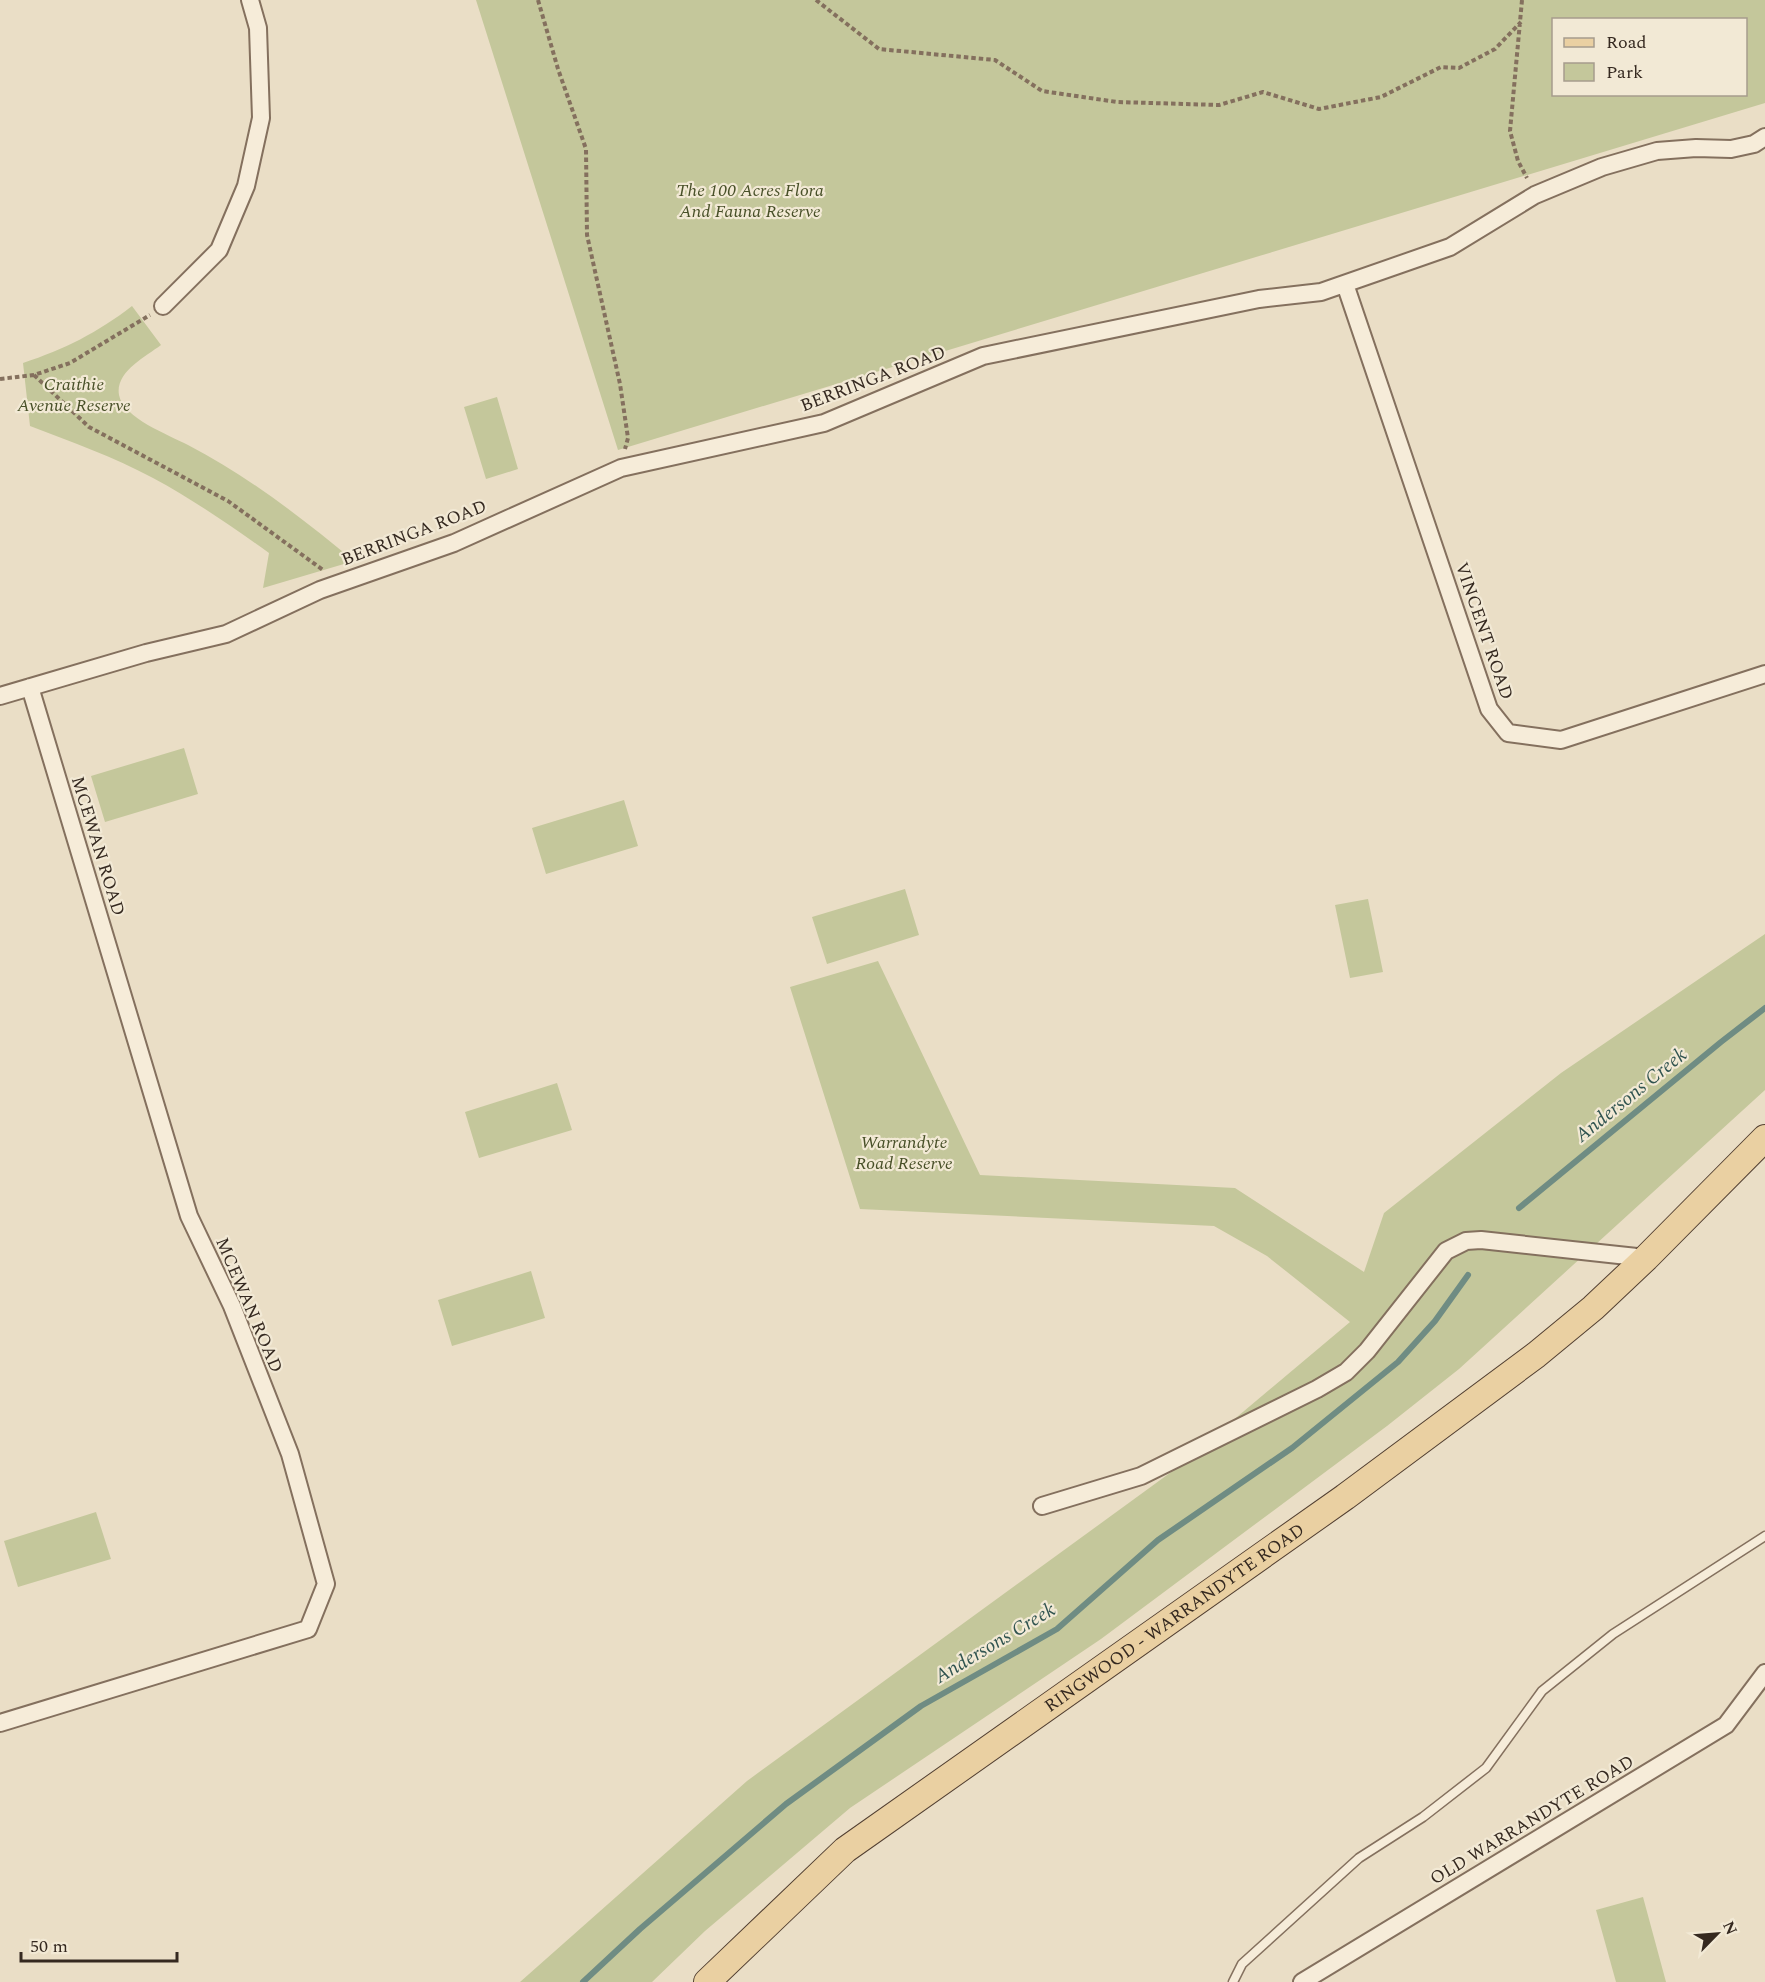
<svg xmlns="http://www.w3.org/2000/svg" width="1765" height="1982" font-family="Spectral,serif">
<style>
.green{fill:#c4c79b;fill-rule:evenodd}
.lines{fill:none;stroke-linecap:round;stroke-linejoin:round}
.stream{stroke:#6f8c83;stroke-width:6}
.service-casing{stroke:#84705e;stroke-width:11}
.minor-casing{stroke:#84705e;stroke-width:20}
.primary-casing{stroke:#523f31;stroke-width:28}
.path{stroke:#84705e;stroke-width:4;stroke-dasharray:4.5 3;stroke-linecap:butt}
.service{stroke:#f6ecd9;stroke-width:8}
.minor{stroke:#f6ecd9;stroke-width:16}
.primary{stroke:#ead0a2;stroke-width:26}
.labels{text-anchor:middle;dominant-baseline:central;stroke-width:4.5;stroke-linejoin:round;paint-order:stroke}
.park-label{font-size:18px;font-style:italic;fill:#485028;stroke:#f2e9d5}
.street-label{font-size:18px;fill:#352920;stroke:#f2e9d5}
.water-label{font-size:20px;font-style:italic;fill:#315450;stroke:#f2e9d5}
</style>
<rect width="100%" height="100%" fill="#eadec6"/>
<!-- green -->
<path class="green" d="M476,0H1765V103L618,450ZM1554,20H1746V94H1554Z
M132,306L161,345C145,357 115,372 119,395C123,418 169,435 188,445C248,476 302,518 354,561L263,588L269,553C231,526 194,500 153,478C114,457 72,442 30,426L23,363C65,349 97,333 132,306Z
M497,397L518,469L486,479L464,407Z
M184,748L198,794L105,822L91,776Z
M624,800L638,846L546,874L532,828Z
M905,889L919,935L827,964L812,917Z
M1368,899L1383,972L1350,978L1335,905Z
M1765,934V1090L1459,1369L1387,1426L1101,1639L850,1808L705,1931L652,1982H520L747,1781L1174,1470L1350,1322L1267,1256L1214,1226L860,1209L790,987L878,961L980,1175L1235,1188L1364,1272L1384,1213L1561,1073Z
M557,1083L572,1130L479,1158L465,1112Z
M531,1271L545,1318L452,1346L438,1300Z
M96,1512L111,1559L18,1587L4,1541Z
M1643,1897L1666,1982H1616L1596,1910Z"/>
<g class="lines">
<!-- stream -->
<path class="stream" d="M1519,1208L1721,1042L1765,1008
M583,1982L640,1929L786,1804L921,1706L1057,1629L1158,1540L1292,1448L1398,1362L1435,1321L1468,1275"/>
<defs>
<path id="service" d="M1233,1982L1242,1964L1359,1858L1423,1817L1486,1768L1542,1691L1613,1634L1765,1536"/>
<path id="minor" d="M1345,284L1489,709L1508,733L1561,740L1765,674
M163,306L219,250L246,186L261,118L258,28L250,0
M0,696L146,653L226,634L320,590L454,543L621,468L824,423L983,356L1259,299L1321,292L1450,247L1535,195L1602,167L1657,151L1696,148L1731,149L1754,144L1765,137
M1042,1506L1141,1476L1317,1389L1346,1372L1367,1351L1446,1251L1466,1241L1481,1240L1646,1258
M0,1723L308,1629L326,1584L290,1454L232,1306L189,1216L30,687
M1302,1982L1726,1725L1765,1673"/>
<g id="primary">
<path id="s1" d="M707,1982L845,1850L1345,1497L1536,1355L1593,1308L1646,1258L1765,1138"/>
</g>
</defs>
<!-- service casing -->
<use href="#service" class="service-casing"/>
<!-- minor casing -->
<use href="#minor" class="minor-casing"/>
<!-- primary casing -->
<use href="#primary" class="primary-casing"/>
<!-- path -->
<path class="path" d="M538,0L558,69L586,149L587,235L620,384L628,438L625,449
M816,0L879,49L995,60L1042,91L1117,102L1219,105L1263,92L1319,109L1381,97L1441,67L1459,68L1495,49L1521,22
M1522,0L1510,131L1518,161L1527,178
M34,375L89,427L228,501L323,570
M0,379L34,375L70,363L150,315"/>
<!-- service -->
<use href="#service" class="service"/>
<!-- minor -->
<use href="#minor" class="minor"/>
<!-- primary -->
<use href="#primary" class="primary"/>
</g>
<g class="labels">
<!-- park labels -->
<g class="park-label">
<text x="750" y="190">The 100 Acres Flora<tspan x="750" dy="21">And Fauna Reserve</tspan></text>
<text x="74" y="384">Craithie<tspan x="74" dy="21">Avenue Reserve</tspan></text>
<text x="904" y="1142">Warrandyte<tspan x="904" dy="21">Road Reserve</tspan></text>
</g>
<!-- street labels -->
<g class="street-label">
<text transform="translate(873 379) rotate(-21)">BERRINGA ROAD</text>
<text transform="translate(414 533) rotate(-21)">BERRINGA ROAD</text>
<text transform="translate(1484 631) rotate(71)">VINCENT ROAD</text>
<text transform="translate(98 846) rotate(73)">MCEWAN ROAD</text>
<text transform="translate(249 1305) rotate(67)">MCEWAN ROAD</text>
<text stroke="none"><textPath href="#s1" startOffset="594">RINGWOOD - WARRANDYTE ROAD</textPath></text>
<text transform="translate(1532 1820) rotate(-31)">OLD WARRANDYTE ROAD</text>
</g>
<!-- water labels -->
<g class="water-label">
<text transform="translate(1631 1095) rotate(-39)">Andersons Creek</text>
<text transform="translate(995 1643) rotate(-31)">Andersons Creek</text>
</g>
</g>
<!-- legend -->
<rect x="1552" y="18" width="195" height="78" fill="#f2e9d5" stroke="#a69c8d" stroke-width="1.5"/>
<rect x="1564" y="38" width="30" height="9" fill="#ead0a2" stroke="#a69c8d" stroke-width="1.5"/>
<text x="1606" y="48" font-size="18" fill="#352920">Road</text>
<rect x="1564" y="63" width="30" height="18" fill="#c4c79b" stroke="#a69c8d" stroke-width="1.5"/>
<text x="1606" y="78" font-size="18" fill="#352920">Park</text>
<!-- north arrow -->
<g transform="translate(1717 1934) rotate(65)" stroke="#f2e9d5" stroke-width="4.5" paint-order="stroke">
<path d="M0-4.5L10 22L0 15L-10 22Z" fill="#352920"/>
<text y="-9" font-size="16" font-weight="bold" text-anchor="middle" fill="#352920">N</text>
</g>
<!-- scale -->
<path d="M21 1952v9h156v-9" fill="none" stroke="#352920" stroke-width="3"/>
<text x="30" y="1952" font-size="18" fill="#352920" stroke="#f2e9d5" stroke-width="4.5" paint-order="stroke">50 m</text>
</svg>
